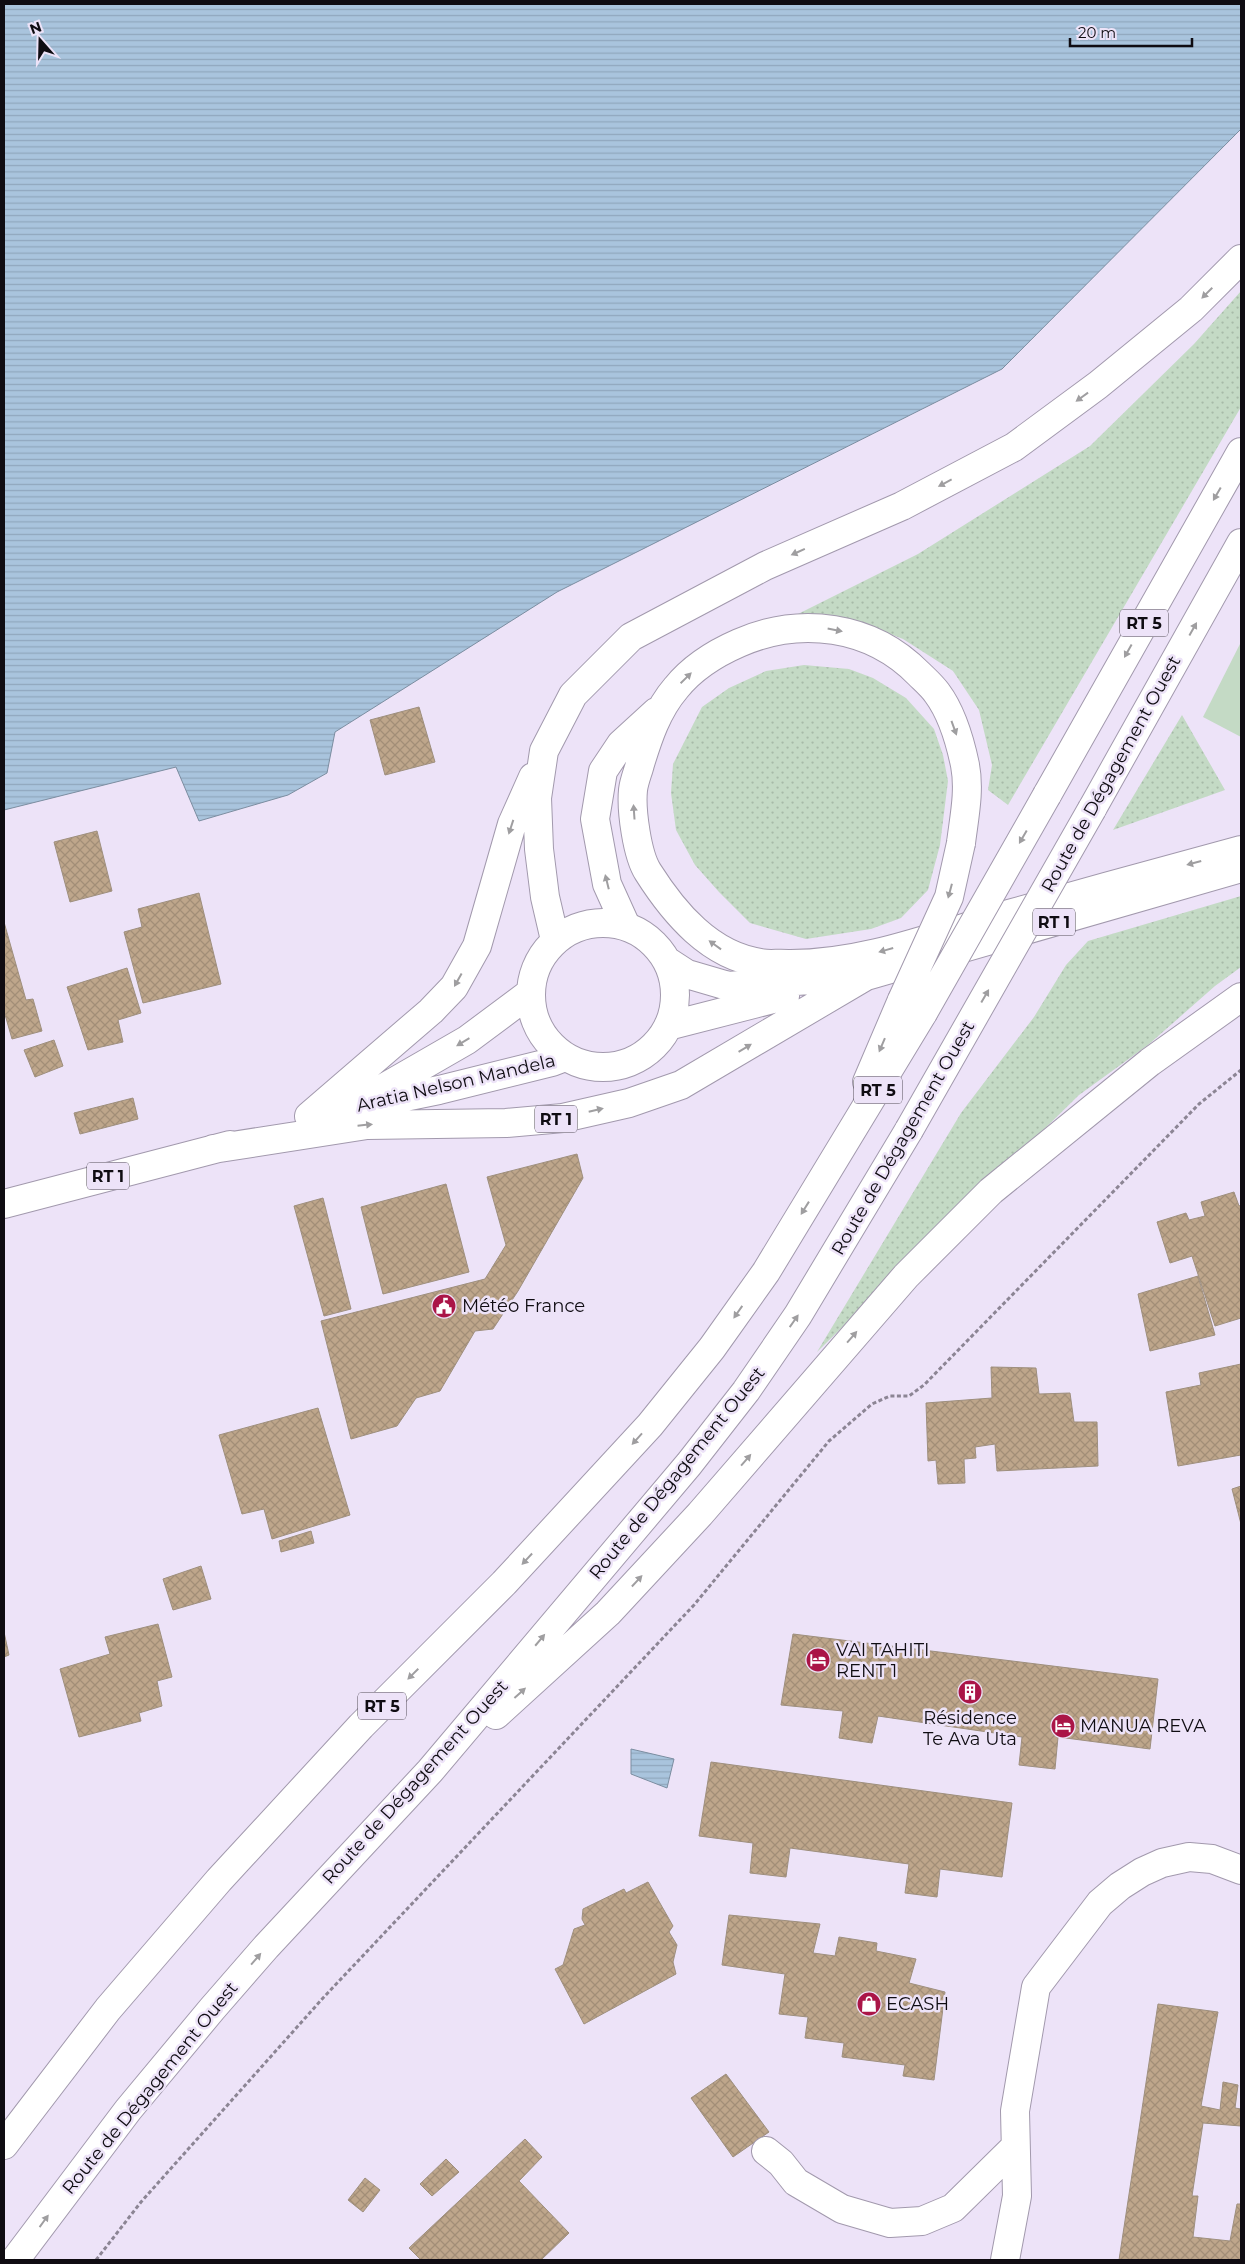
<svg xmlns="http://www.w3.org/2000/svg" width="1245" height="2264" font-family="Montserrat,sans-serif">
<style>
.grass{fill:url(#grass-dots)}
.garden{fill:#c4dac5}
.water{fill:url(#water-rules);stroke:#7b8da0}
.building{fill:url(#building-cross-hatch);stroke:#9e8f7e}
.lines{fill:none;stroke-linecap:round;stroke-linejoin:round}
.minor-casing{stroke:#a299ad;stroke-width:30}
.major-casing{stroke:#a299ad;stroke-width:30}
.highway-casing{stroke:#a299ad;stroke-width:30}
.path{stroke:#8c8594;stroke-width:3;stroke-dasharray:4 2.5;stroke-linecap:butt}
.minor{stroke:#fff;stroke-width:28}
.major{stroke:#fff;stroke-width:28}
.highway{stroke:#fff;stroke-width:28}
.highway-bridge-casing{stroke:#a299ad;stroke-width:30;stroke-linecap:butt}
.highway-bridge{stroke:#fff;stroke-width:28}
.oneway{fill:#9f9ea0}
.labels{text-anchor:middle;dominant-baseline:central;stroke-width:5;stroke-linejoin:round;paint-order:stroke}
.shield{fill:#ede3f8;stroke:#524c57;stroke-width:1}
.shield-label{font-size:16px;font-weight:bold;fill:#0f0c12}
.street-label{font-size:18px;fill:#0f0c12;stroke:#ede3f8}
.poi-label{font-size:18px;fill:#0f0c12;stroke:#ede3f8;text-anchor:start}
</style>
<defs>
<pattern id="grass-dots" width="8" height="8" patternUnits="userSpaceOnUse" patternTransform="scale(1.25)"><rect width="8" height="8" fill="#c4dac5"/><path d="M2 2h.1M6 6h.1" fill="none" stroke="#a7baa8" stroke-width="1.8" stroke-linecap="round"/></pattern>
<pattern id="water-rules" width="6" height="5" patternUnits="userSpaceOnUse" patternTransform="scale(1.25)"><rect width="6" height="5" fill="#a9c4dd"/><path d="M0 2.5h6" fill="none" stroke="#90a7bd"/></pattern>
<pattern id="building-cross-hatch" width="8" height="8" patternUnits="userSpaceOnUse" patternTransform="scale(1.25)"><rect width="8" height="8" fill="#bea68b"/><path d="M0 0l8 8M0 8l8-8" fill="none" stroke="#a28e77"/></pattern>
</defs>
<rect width="100%" height="100%" fill="#ede3f8"/>
<!-- grass -->
<path class="grass" d="M1241,291V407L1008,805L988,790L992,765L979,710L953,671L903,639L859,622L827,615L792,617L918,554L1090,446L1194,344Z
M804,665L849,669L873,678L906,698L934,729L943,755L948,781L940,845L928,890L901,918L871,929L806,939L750,923L719,892L695,865L676,830L671,793L673,764L702,707L729,688L766,671Z
M1182,715L1225,790L1113,830Z
M1241,896V967L1215,986L1148,1045L1079,1095L817,1352L961,1113L1034,1017L1066,965L1088,941Z"/>
<!-- garden -->
<path class="garden" d="M1241,642V737L1203,717Z"/>
<!-- water -->
<path class="water" d="M4,4H1241V129L1002,369L557,592L335,732L327,773L288,795L199,821L176,767L4,810Z
M631,1749L674,1759L667,1788L631,1774Z"/>
<!-- building -->
<path class="building" d="M419,707L435,762L385,775L370,720Z
M97,831L112,891L70,902L54,842Z
M199,893L221,984L143,1003L124,932L142,927L138,909Z
M4,922L26,1000L33,999L42,1031L12,1039L4,1011Z
M127,968L141,1013L118,1020L123,1042L88,1050L67,987Z
M54,1040L63,1066L35,1077L24,1050Z
M133,1098L138,1119L80,1134L74,1113Z
M577,1154L583,1178L518,1291L493,1329L475,1331L440,1391L416,1398L397,1426L351,1439L321,1321L485,1279L506,1245L487,1177Z
M446,1184L469,1272L383,1294L361,1207Z
M1234,1192L1239,1206L1241,1205V1318L1215,1326L1192,1256L1170,1263L1157,1222L1186,1213L1189,1220L1205,1216L1201,1202Z
M323,1198L351,1309L324,1316L294,1206Z
M1198,1276L1215,1335L1150,1351L1138,1294Z
M1241,1364V1455L1178,1466L1166,1392L1201,1385L1199,1373Z
M991,1367L1036,1368L1039,1394L1070,1393L1074,1422H1097L1098,1466L997,1471L995,1444L975,1447L976,1458L964,1459L965,1483L938,1484L936,1460L928,1461L926,1403L992,1398Z
M318,1408L350,1515L272,1539L264,1509L242,1514L219,1435Z
M1241,1486V1524L1232,1489Z
M311,1531L314,1543L281,1552L279,1541Z
M201,1566L211,1599L173,1610L163,1579Z
M158,1624L172,1677L157,1681L162,1706L139,1713L141,1721L79,1737L60,1669L110,1654L105,1637Z
M4,1632L9,1655L4,1657Z
M793,1634L1158,1679L1150,1749L1058,1737L1055,1769L1019,1765L1022,1737L878,1716L872,1743L839,1738L843,1711L781,1705Z
M711,1762L1012,1803L1002,1877L940,1869L937,1897L905,1893L909,1864L790,1848L786,1877L750,1873L753,1843L699,1836Z
M648,1882L673,1926L669,1932L677,1945L673,1962L676,1974L584,2024L555,1969L563,1965L574,1929L585,1925L582,1919L583,1909L624,1889L626,1893Z
M729,1915L820,1924L813,1953L835,1956L839,1937L877,1943L876,1951L916,1959L909,1983L945,1992L934,2080L903,2076L905,2065L842,2057L844,2043L805,2038L808,2017L779,2014L785,1974L722,1965Z
M1158,2004L1218,2012L1201,2106L1220,2110L1223,2082L1238,2085L1235,2108L1241,2109V2126L1203,2123L1192,2196H1198L1193,2237L1230,2241L1237,2204H1241V2260H1119Z
M726,2074L769,2132L733,2157L691,2098Z
M525,2139L542,2157L519,2181L569,2233L541,2260H421L409,2248Z
M446,2159L459,2172L432,2196L420,2184Z
M365,2178L380,2190L363,2212L348,2200Z"/>
<g class="lines">
<defs>
<path id="minor" d="M766,2151L781,2163L796,2182L842,2209L890,2223L922,2221L953,2208L1015,2147
M1005,2260L1017,2196L1015,2111L1036,1987L1100,1903L1120,1886L1142,1872L1162,1863L1189,1857L1212,1859L1241,1870"/>
<path id="major" d="M531 995a72 72 0 1 1 144 0a72 72 0 1 1-144 0Z
M555,940L545,897L539,849L537,798L544,751L573,695L631,637L765,566L902,506L1014,447L1098,385L1191,309L1241,259
M667,961L687,974L728,986L866,976L1241,868
M668,1026L785,996
M368,1097L467,1040L530,993
M309,1116L431,1011L454,987L477,946L512,824L533,777
M324,1117L346,1109L439,1090L552,1062L565,1057
M213,1149L367,1125L506,1123L563,1118L629,1103L681,1085L866,976
M4,1204L230,1145"/>
<path id="highway" d="M1047,795L1241,452
M1092,809L1241,543
M961,843C964,818 970,791 965,765C960,741 952,713 937,693C932,686 925,680 919,674C871,625 800,616 739,643C716,653 692,668 676,688C657,710 648,738 640,764C638,772 634,781 633,790C631,810 637,855 648,872C674,913 710,956 761,963C769,965 779,963 787,964C863,965 937,935 1009,914C1086,892 1164,871 1241,850
M626,926L607,884L595,819L603,771L621,744L656,712
M867,1082L902,1000
M496,1715L608,1613L700,1514L906,1276L991,1191L1150,1062L1241,997
M4,2145L108,2009L219,1880L361,1726L504,1583L650,1425L712,1348L766,1272L923,1013
M15,2260L128,2110L212,2009L266,1947L430,1771L689,1464L746,1391L798,1315L909,1130"/>
</defs>
<!-- minor casing -->
<use href="#minor" class="minor-casing"/>
<!-- major casing -->
<use href="#major" class="major-casing"/>
<!-- highway casing -->
<use href="#highway" class="highway-casing"/>
<!-- path -->
<path class="path" d="M96,2260L141,2202L323,1998L694,1605L829,1441L872,1404L890,1396H909L924,1385L1199,1104L1241,1070"/>
<!-- minor -->
<use href="#minor" class="minor"/>
<!-- major -->
<use href="#major" class="major"/>
<!-- highway -->
<use href="#highway" class="highway"/>
<defs>
<path id="highway-bridge" d="M902,1000L949,897L961,843
M923,1013L1047,795
M909,1130L1092,809"/>
</defs>
<!-- highway-bridge casing -->
<use href="#highway-bridge" class="highway-bridge-casing"/>
<!-- highway-bridge -->
<use href="#highway-bridge" class="highway-bridge"/>
</g>
<!-- one-way arrows -->
<defs><path id="oneway-solid" d="M-6-.8H1V-3.2L6.5 0L1 3.2V.8H-6Z" transform="scale(1.25)"/></defs>
<g class="oneway">
<use href="#oneway-solid" transform="translate(1207 293) rotate(135)"/>
<use href="#oneway-solid" transform="translate(1082 397) rotate(144)"/>
<use href="#oneway-solid" transform="translate(945 483) rotate(152)"/>
<use href="#oneway-solid" transform="translate(1217 494) rotate(120)"/>
<use href="#oneway-solid" transform="translate(798 552) rotate(156)"/>
<use href="#oneway-solid" transform="translate(1193 629) rotate(-61)"/>
<use href="#oneway-solid" transform="translate(835 630) rotate(11)"/>
<use href="#oneway-solid" transform="translate(1128 651) rotate(119)"/>
<use href="#oneway-solid" transform="translate(686 678) rotate(-44)"/>
<use href="#oneway-solid" transform="translate(954 728) rotate(70)"/>
<use href="#oneway-solid" transform="translate(634 812) rotate(-94)"/>
<use href="#oneway-solid" transform="translate(511 827) rotate(108)"/>
<use href="#oneway-solid" transform="translate(1023 837) rotate(120)"/>
<use href="#oneway-solid" transform="translate(1194 863) rotate(165)"/>
<use href="#oneway-solid" transform="translate(607 882) rotate(-104)"/>
<use href="#oneway-solid" transform="translate(950 891) rotate(105)"/>
<use href="#oneway-solid" transform="translate(715 945) rotate(-144)"/>
<use href="#oneway-solid" transform="translate(886 950) rotate(164)"/>
<use href="#oneway-solid" transform="translate(458 980) rotate(119)"/>
<use href="#oneway-solid" transform="translate(985 996) rotate(-60)"/>
<use href="#oneway-solid" transform="translate(463 1042) rotate(149)"/>
<use href="#oneway-solid" transform="translate(882 1045) rotate(113)"/>
<use href="#oneway-solid" transform="translate(745 1048) rotate(-31)"/>
<use href="#oneway-solid" transform="translate(596 1110) rotate(-13)"/>
<use href="#oneway-solid" transform="translate(365 1125) rotate(-6)"/>
<use href="#oneway-solid" transform="translate(805 1208) rotate(122)"/>
<use href="#oneway-solid" transform="translate(738 1312) rotate(125)"/>
<use href="#oneway-solid" transform="translate(794 1321) rotate(-55)"/>
<use href="#oneway-solid" transform="translate(852 1337) rotate(-49)"/>
<use href="#oneway-solid" transform="translate(637 1439) rotate(132)"/>
<use href="#oneway-solid" transform="translate(746 1460) rotate(-49)"/>
<use href="#oneway-solid" transform="translate(527 1559) rotate(133)"/>
<use href="#oneway-solid" transform="translate(637 1581) rotate(-47)"/>
<use href="#oneway-solid" transform="translate(540 1640) rotate(-50)"/>
<use href="#oneway-solid" transform="translate(413 1674) rotate(135)"/>
<use href="#oneway-solid" transform="translate(520 1693) rotate(-42)"/>
<use href="#oneway-solid" transform="translate(256 1959) rotate(-49)"/>
<use href="#oneway-solid" transform="translate(44 2221) rotate(-54)"/>
</g>
<!-- icons -->
<defs>
<symbol id="civic-disc" viewBox="-11 -11 22 22"><circle r="9.5" fill="#aa1547" stroke="#ede3f8"/><path d="M-.6-6.5H3V-4.5H.6V-3L4-1V1h2V6H-6V1h2V-1L-.6-3ZM-1.2 2.5V6h2.4V2.5Z" fill="#fff"/></symbol>
<symbol id="hotel-disc" viewBox="-11 -11 22 22"><circle r="9.5" fill="#aa1547" stroke="#ede3f8"/><path d="M-6-4.5h1.5V1H6V5H4.5V3h-9V5H-6ZM-4 0a1.8 1.8 0 1 1 3.6 0ZM.5 0V-2.5h3Q6-2.5 6 0Z" fill="#fff"/></symbol>
<symbol id="building-disc" viewBox="-11 -11 22 22"><circle r="9.5" fill="#aa1547" stroke="#ede3f8"/><path d="M-4-6H4V6H1V3H-1V6H-4ZM-2.5-4.3h1.7v1.8h-1.7ZM.8-4.3h1.7v1.8H.8ZM-2.5-1h1.7V.8h-1.7ZM.8-1h1.7V.8H.8Z" fill="#fff"/></symbol>
<symbol id="shop-disc" viewBox="-11 -11 22 22"><circle r="9.5" fill="#aa1547" stroke="#ede3f8"/><path d="M-5-2.5h2.3a2.7 3.5 0 0 1 5.4 0H5L5.5 6h-11ZM-1.5-2.5h3a1.5 2.3 0 0 0-3 0Z" fill="#fff"/></symbol>
</defs>
<g fill-rule="evenodd">
<use href="#civic-disc" x="430" y="1292" width="28" height="28"/>
<use href="#hotel-disc" x="804" y="1646" width="28" height="28"/>
<use href="#building-disc" x="956" y="1678" width="28" height="28"/>
<use href="#hotel-disc" x="1049" y="1712" width="28" height="28"/>
<use href="#shop-disc" x="855" y="1990" width="28" height="28"/>
</g>
<g class="labels">
<!-- shield labels -->
<g class="shield">
<rect x="1120" y="609.5" width="48" height="27" rx="4"/>
<rect x="1033" y="908.5" width="42" height="27" rx="4"/>
<rect x="854" y="1076.5" width="48" height="27" rx="4"/>
<rect x="535" y="1105.5" width="42" height="27" rx="4"/>
<rect x="87" y="1162.5" width="42" height="27" rx="4"/>
<rect x="358" y="1692.5" width="48" height="27" rx="4"/>
</g>
<g class="shield-label">
<text x="1144" y="623">RT 5</text>
<text x="1054" y="922">RT 1</text>
<text x="878" y="1090">RT 5</text>
<text x="556" y="1119">RT 1</text>
<text x="108" y="1176">RT 1</text>
<text x="382" y="1706">RT 5</text>
</g>
<!-- street labels -->
<g class="street-label">
<text transform="translate(1111 774) rotate(-61)">Route de Dégagement Ouest</text>
<text transform="translate(456 1083) rotate(-13)">Aratia Nelson Mandela</text>
<text transform="translate(903 1138) rotate(-60)">Route de Dégagement Ouest</text>
<text transform="translate(677 1473) rotate(-51)">Route de Dégagement Ouest</text>
<text transform="translate(415 1782) rotate(-48)">Route de Dégagement Ouest</text>
<text transform="translate(150 2088) rotate(-51)">Route de Dégagement Ouest</text>
</g>
<!-- poi labels -->
<g class="poi-label">
<text x="462" y="1306">Météo France</text>
<text x="836" y="1650">VAI TAHITI<tspan x="836" dy="21">RENT 1</tspan></text>
<text x="970" y="1718" text-anchor="middle">Résidence<tspan x="970" dy="21">Te Ava Uta</tspan></text>
<text x="1080" y="1726">MANUA REVA</text>
<text x="886" y="2004">ECASH</text>
</g>
</g>
<!-- border -->
<rect width="1245" height="2264" fill="none" stroke="#0f0c12" stroke-width="10"/>
<!-- north arrow -->
<g transform="translate(40 40) rotate(340)" stroke="#ede3f8" stroke-width="4" paint-order="stroke">
<path d="M0-4L9 19L0 12L-9 19Z" fill="#0f0c12"/>
<text y="-8" font-size="14" font-weight="bold" text-anchor="middle" fill="#0f0c12">N</text>
</g>
<!-- scale -->
<path d="M1070 38v8h122v-8" fill="none" stroke="#0f0c12" stroke-width="2.5"/>
<text x="1078" y="38" font-size="15" fill="#0f0c12" stroke="#ede3f8" stroke-width="4" paint-order="stroke">20 m</text>
</svg>
